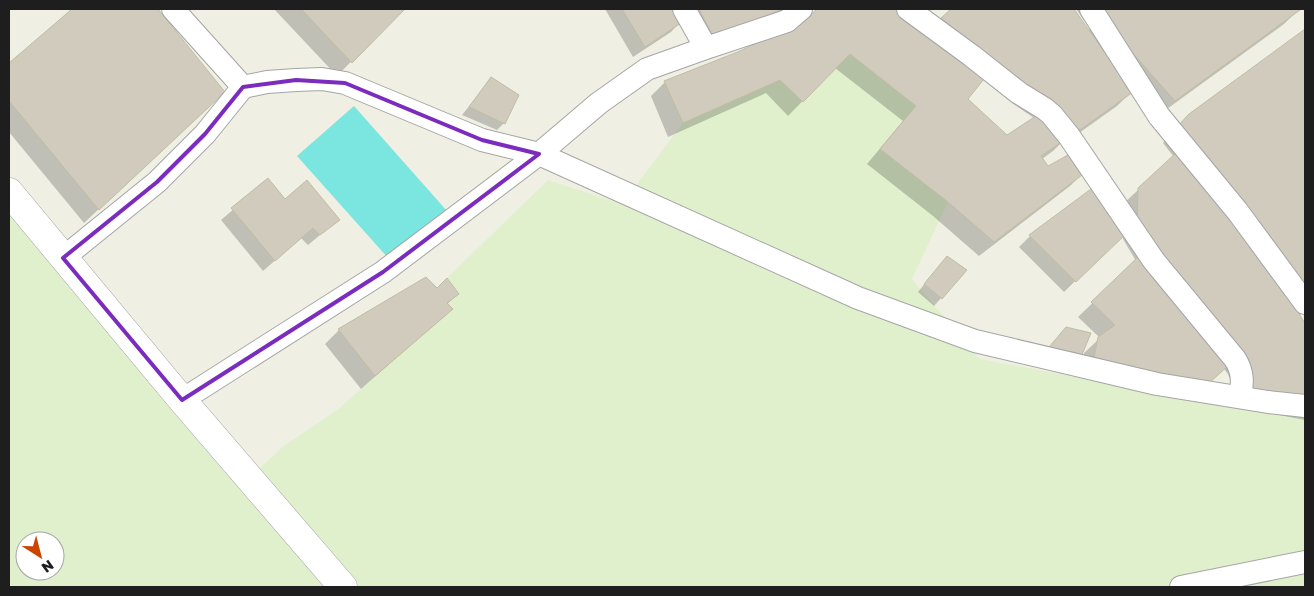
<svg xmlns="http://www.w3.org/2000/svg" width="1314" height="596" font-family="'Golos Text',sans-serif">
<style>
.farmland{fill:#e1f0cc;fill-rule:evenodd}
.pitch{fill:#7be5e0}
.shadow{fill:#0003;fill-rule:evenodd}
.building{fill:#d0cbbc;stroke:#c2bca4}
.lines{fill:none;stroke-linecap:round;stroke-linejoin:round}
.minor-casing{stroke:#a5a5a5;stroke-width:24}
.tertiary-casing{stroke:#a5a5a5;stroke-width:29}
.minor{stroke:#fff;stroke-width:22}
.tertiary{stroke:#fff;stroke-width:28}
.marked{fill:none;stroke:#7b2cbf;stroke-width:4;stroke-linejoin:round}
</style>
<rect width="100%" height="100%" fill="#efefe3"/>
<!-- farmland -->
<path class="farmland" d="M850,54L916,106L948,202L912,279L980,359L1198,400L1305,410V587H9V186L244,482L284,446L337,410L424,333L447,303L459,294L447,278L548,180L622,204L683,123L780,80L803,102ZM25,541H55V571H25Z"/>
<!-- pitch -->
<path class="pitch" d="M354,106L447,211L389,259L297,156Z"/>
<!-- shadow -->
<path class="shadow" d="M74,9H156L224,92L84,223L9,132V65Z
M274,9H403L337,76Z
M605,9H783L770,22L699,50L683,19L671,32L633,57Z
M819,9H929L916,22L929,32L952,9H1072L1088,31L1090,29L1076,9H1297L1298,10L1284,24L1160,114L1108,56L1106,57L1131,92L1117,106L1065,143L1063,141L1053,151L1042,159L1048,168L1084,172L1070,186L979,256L933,216L867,164L903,121L835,68L788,116L766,93L668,137L651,96L665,82L740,52L807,20ZM982,79L1012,103L1034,118L1006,136L966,99Z
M1305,31V312L1298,316L1305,327V420L1242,408L1228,374L1224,369L1080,377L1084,353L1100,338L1078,317L1136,261L1123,239V234L1064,292L1019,247L1030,236L1124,231V203L1174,157L1163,143L1175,130L1189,115Z
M491,79L504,123L497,130L462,115Z
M268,180L285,200L338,220L308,245L301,238L263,271L221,220Z
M940,265L965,271L934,306L918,292Z
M425,278L437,290L458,294L447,304L451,309L361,389L325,344L339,330Z"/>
<!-- building -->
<path class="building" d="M72,9H158L225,92L99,210L9,101V63Z
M301,9H405L352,63Z
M622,9H678L684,21L645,47Z
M699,9H783L713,36Z
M817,9H901L988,74L968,99L1007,135L1045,110L1069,137L1041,156L1048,166L1068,155L1086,172L994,242L948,202L880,149L916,106L850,54L803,102L780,80L683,123L664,81L740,51L806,19Z
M951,9H1074L1133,92L1080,130L1055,109L1026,89L941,18Z
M1100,9H1299L1300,10L1175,101L1120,39Z
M1305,29V295L1176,128L1189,114Z
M491,77L519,95L505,124L469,107Z
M1177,152L1240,227L1305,323V404L1256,394L1242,359L1137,225L1138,188Z
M268,178L285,199L307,180L340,220L320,235L313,228L275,261L231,208Z
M1091,189L1127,233L1076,282L1029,235Z
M947,256L967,270L942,299L924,284Z
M1139,256L1230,364L1207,385L1093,363L1098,337L1115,325L1091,302Z
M426,277L437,288L447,278L459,294L447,303L453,309L375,376L338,329Z
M1066,327L1091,333L1079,362L1044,353Z"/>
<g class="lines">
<defs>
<path id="minor" d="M173,9L243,87
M684,9L706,48
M908,9L972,56L1019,93L1045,109L1052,115L1069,136L1154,261L1235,359C1243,371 1243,383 1240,397
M1091,9L1159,116L1238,212L1305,303
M63,258L157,182L205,134L243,87L267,82L296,80L322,79L345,83L482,140L539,154L858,298L975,341L1157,384L1268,402L1305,406
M182,400L383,272L539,154L599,103L647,69L706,48L787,21L801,9
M1181,587L1305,562"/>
<path id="tertiary" d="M9,192L182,400L343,587"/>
</defs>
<!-- minor casing -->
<use href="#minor" class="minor-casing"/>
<!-- tertiary casing -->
<use href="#tertiary" class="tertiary-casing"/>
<!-- minor -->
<use href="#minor" class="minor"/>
<!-- tertiary -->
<use href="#tertiary" class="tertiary"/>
</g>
<!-- marked area -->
<path class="marked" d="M296,80L345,83L482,140L539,154L383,272L182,400L63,258L157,182L205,134L243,87Z"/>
<!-- border -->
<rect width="1314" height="596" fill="none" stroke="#1e1e1e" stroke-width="20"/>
<!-- north arrow -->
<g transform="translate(40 556) rotate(144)"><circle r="24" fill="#ffffff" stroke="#a5a5a5"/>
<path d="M0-4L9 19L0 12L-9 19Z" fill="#cb4500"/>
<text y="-8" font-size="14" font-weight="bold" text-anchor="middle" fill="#1e1e1e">N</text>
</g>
</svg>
